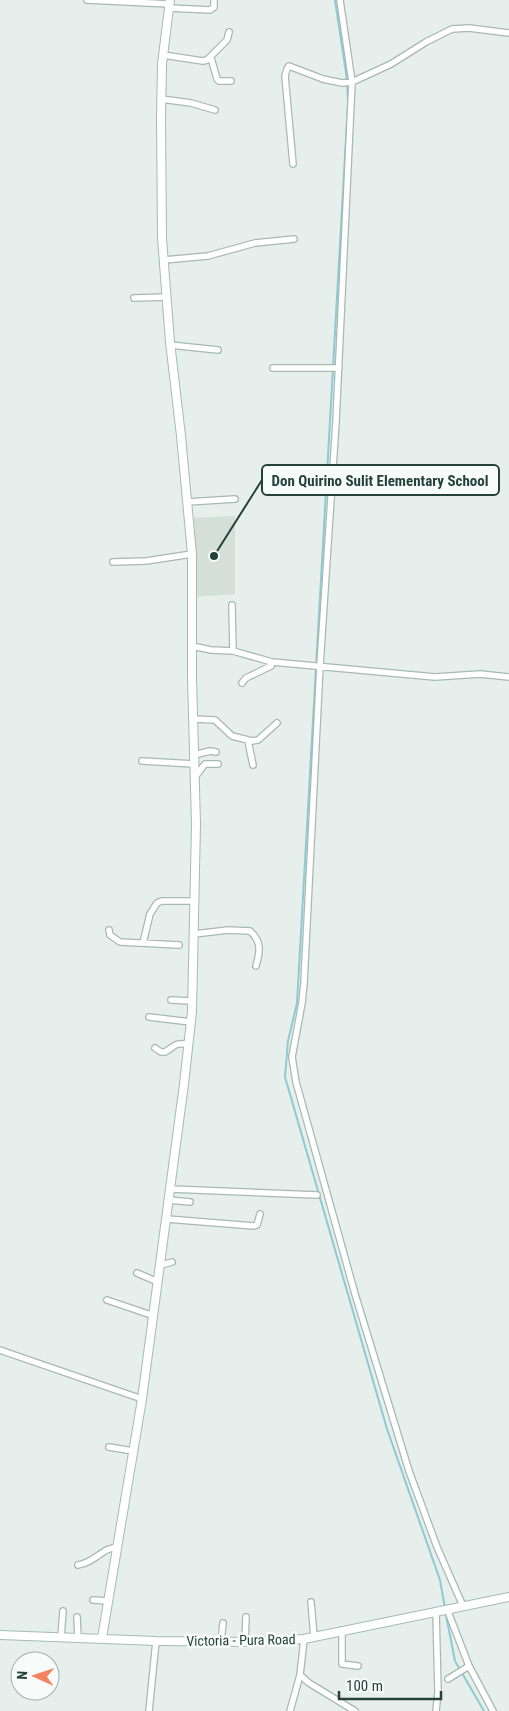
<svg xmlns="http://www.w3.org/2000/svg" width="509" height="1711" font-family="'Roboto Condensed',sans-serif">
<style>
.built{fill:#d4dfda}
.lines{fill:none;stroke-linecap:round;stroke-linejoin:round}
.stream{stroke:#8ec9d4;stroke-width:2}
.street-casing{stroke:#a8b8b2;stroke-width:8}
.secondary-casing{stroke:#a4bbb3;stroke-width:10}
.street{stroke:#fff;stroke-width:5.5}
.secondary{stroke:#fff;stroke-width:8}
.labels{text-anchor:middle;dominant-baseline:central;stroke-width:5;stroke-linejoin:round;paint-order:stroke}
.street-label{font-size:14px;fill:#24423a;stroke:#f7fbf9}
.leader{fill:none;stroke:#24423a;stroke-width:2}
.callout-dot{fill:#24423a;stroke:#f7fbf9;stroke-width:2}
.callout{fill:#f7fbf9;stroke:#24423a;stroke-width:2}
.callout-label{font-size:15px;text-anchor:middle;font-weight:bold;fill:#24423a}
</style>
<rect width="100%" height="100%" fill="#e6efeb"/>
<!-- built -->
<path class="built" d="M235,516V594L194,597L192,518Z"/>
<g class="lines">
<!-- stream -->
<path class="stream" d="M335,0L347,79L348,103C332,403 313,703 297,1003L288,1041L285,1077L387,1429L440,1580L445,1608
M446,1615L455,1661L484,1711"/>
<defs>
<path id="street" d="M87,0L169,4
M340,0L352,82L336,422L320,666L304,983L302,1003L292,1057L296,1082L355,1294L409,1471L437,1547L463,1606
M169,8L210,10L214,7V0
M163,55L203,61L207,60L227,40L229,32
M211,58L217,79L219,81H231
M161,99L191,103L215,110
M293,164L285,76L287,69L289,66L323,79L342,83L352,82L391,64L426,42L452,29L469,28L509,33
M164,260L208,256L255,243L294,239
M134,298L167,297
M170,345L218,350
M273,368H339
M187,502L235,499
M113,562L146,561L192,554
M232,605L233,651
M192,646L211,650L233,651L272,662L435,677L480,674L509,677
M242,683L246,678L271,666L272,662
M193,719L215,720L232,736L252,741L258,740L277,723
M248,741L253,765
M194,755L210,751L216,752
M142,761L194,764
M195,777L205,764H218
M109,930L110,935L120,942L179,945
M194,934L228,930L250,931C262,942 260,952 256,966
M143,943L150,914L157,903L162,901H194
M171,1000L192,1001
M149,1017L191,1022
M155,1048L161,1052H165C177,1045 173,1043 189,1044
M171,1189L317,1195
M169,1200L190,1202
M167,1219L254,1226L257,1225L260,1214
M161,1265L172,1262
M137,1273L158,1282
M107,1300L154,1316
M0,1350L142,1399
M109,1447L133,1451
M78,1565C90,1563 95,1557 105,1551C108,1549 113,1548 117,1547
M93,1600L108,1601
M311,1602L314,1637
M447,1609L469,1666L493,1711
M436,1611L438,1692L436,1711
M77,1617L78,1638
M342,1630V1664L358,1666
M61,1637L63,1611
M304,1639L300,1675L309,1683L355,1711
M221,1642L223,1623
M245,1642L246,1617
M448,1679L469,1666
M149,1711L156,1641
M290,1711L300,1675"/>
<path id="secondary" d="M0,1635L156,1641L254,1642L304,1639L509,1597
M102,1638L142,1399L184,1084L192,1012L196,824L192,678V554L181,436L170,342L162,238L161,117L162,64L170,0"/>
</defs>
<!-- street casing -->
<use href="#street" class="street-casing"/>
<!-- secondary casing -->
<use href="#secondary" class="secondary-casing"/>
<!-- street -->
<use href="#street" class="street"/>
<!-- secondary -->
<use href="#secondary" class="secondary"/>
</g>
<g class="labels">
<!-- street labels -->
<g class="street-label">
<text transform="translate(241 1640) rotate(-1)">Victoria - Pura Road</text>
</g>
</g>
<!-- callouts -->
<path class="leader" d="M214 556L262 480"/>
<circle class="callout-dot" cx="214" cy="556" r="5"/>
<rect class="callout" x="262" y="465" width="237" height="30" rx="5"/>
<g class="callout-label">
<text x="380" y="486">Don Quirino Sulit Elementary School</text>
</g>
<!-- north arrow -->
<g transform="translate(35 1676) rotate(273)"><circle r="24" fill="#f7fbf9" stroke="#a3b1ad"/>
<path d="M0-4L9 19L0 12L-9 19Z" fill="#f4845f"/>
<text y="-8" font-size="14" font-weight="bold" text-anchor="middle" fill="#24423a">N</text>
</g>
<!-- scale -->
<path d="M339 1691v8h102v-8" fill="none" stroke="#24423a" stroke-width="2.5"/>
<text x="346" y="1691" font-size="15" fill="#24423a" stroke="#f7fbf9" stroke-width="4" paint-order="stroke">100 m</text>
</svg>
